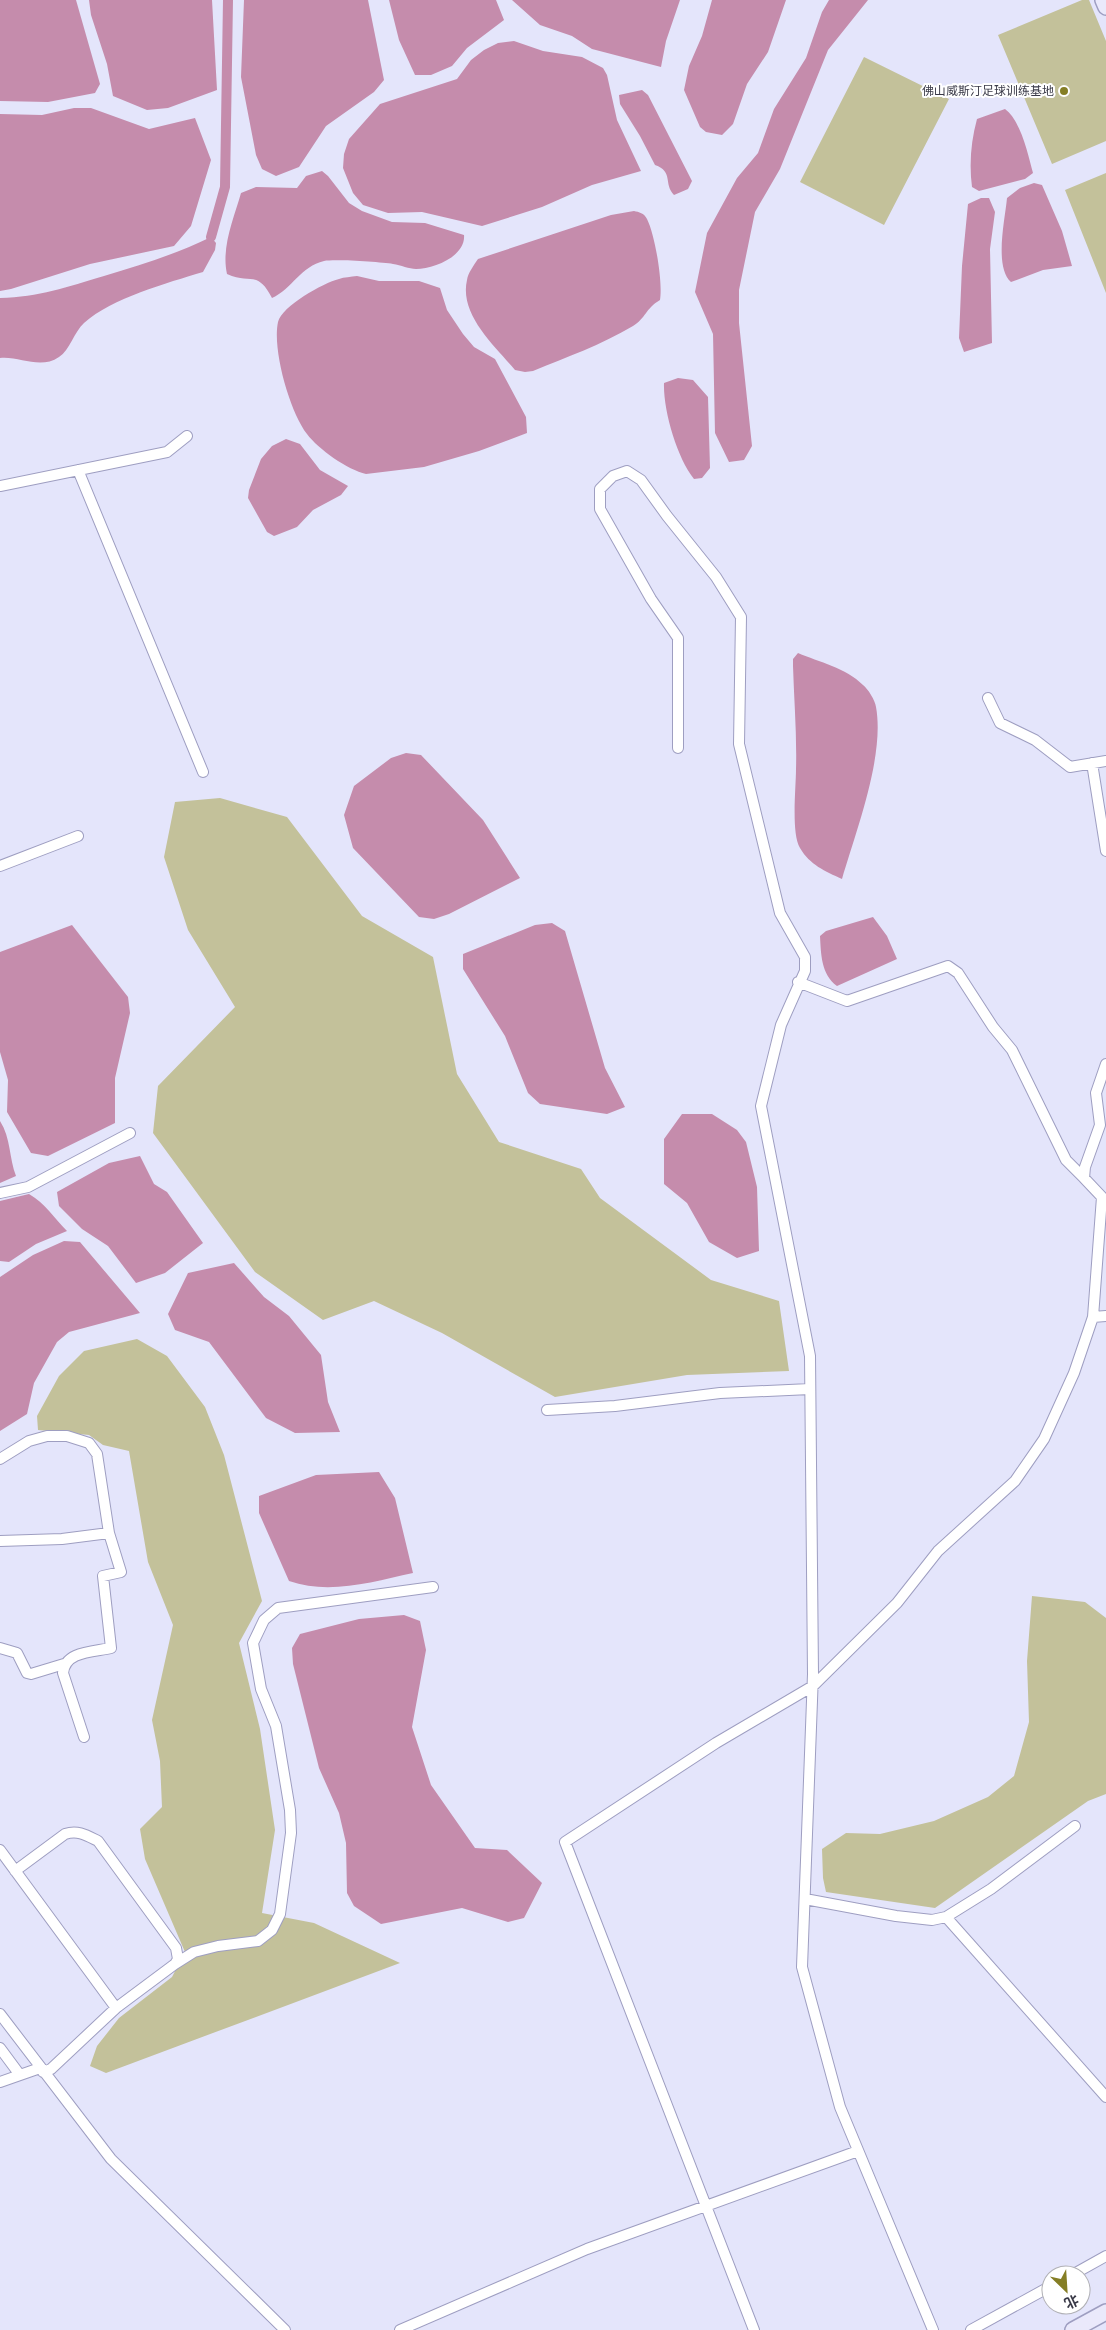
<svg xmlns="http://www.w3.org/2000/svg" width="1106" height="2330" font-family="Figtree,'Noto Sans SC',sans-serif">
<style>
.green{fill:#c3c19a}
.water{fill:#c58cac}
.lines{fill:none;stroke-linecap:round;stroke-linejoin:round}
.canal{stroke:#c58cac;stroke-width:10}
.minor-casing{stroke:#9e9ec1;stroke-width:12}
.secondary-casing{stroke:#9e9ec1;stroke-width:18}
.minor{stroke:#fff;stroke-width:10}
.secondary{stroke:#eae9fb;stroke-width:15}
.poi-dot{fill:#857e25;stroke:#fff;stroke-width:2}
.labels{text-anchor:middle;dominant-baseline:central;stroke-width:4;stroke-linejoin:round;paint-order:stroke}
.poi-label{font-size:12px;fill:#393947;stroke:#fff;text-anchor:end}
</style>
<rect width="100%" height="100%" fill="#e4e5fb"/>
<!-- green -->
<path class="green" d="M1082,0H1089L1106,41V141L1052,164L998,35Z
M864,57L949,99L884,225L800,182Z
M1106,173V293L1065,190Z
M220,798L287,817L362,916L433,957L457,1074L499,1142L581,1169L600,1198L711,1280L779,1301L789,1371L687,1375L555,1397L442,1333L374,1301L323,1320L255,1272L153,1133L158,1086L235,1007L188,930L164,857L175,802Z
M137,1339L167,1356L205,1407L224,1455L262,1601L239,1643L260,1729L275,1830L262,1913L314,1923L400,1963L106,2073L90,2066L97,2046L119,2018L172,1977L185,1952L145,1859L140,1829L162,1807L160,1761L152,1720L173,1625L148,1562L129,1451L103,1445L89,1435L38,1430L37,1416L59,1376L84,1351Z
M1032,1596L1085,1602L1106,1618V1794L1088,1801L935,1908L826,1892L823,1878L822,1849L846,1833L880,1834L934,1821L988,1797L1014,1776L1029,1722L1027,1661Z"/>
<!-- water -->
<path class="water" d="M0,0H76L100,84L95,93L48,102L0,101Z
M89,0H212L217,90L168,108L147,110L113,96L107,64L91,15Z
M244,0H368L384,80L374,92L326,126L299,167L276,176L262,169L256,155L241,77Z
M389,0H496L504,20L467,48L452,66L431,75H415L399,40Z
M512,0H680L666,41L661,67L592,49L572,36L540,25Z
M712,0H786L768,52L747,84L733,124L722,135L706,132L700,127L684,90L689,66L702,36Z
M829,0H868L828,50L780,169L755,212L739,290V323L752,446L744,460L729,462L715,433L713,334L695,292L707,233L737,178L758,153L774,109L806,58L822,12Z
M514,41L543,51L582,57L603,68L607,75L617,120L641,171L592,185L542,207L482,226L422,212L388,213L363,205L353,193L343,168L344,154L349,139L380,104L457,79L471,60L484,50L498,43Z
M642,90L648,95L692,181L688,189L674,195C663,183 674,172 655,165L640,136L620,104L619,95Z
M74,108H91L149,129L195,118L211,160L191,226L174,246L90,264L11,289L0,291V114L42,115Z
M1005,109C1021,121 1028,154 1033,173L1025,179L979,191L972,187C969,164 971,141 977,119Z
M322,171L328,176L349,203L362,211L392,222L425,223L464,235C466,256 434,269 416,269C409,269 401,265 393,264C381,262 335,259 324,261C301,266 292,289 272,298C257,269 250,285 227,274C221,247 234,218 241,193L256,187L297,188L306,176Z
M1034,183L1042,185L1062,231L1072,266L1043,270L1011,282C994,267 1005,220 1007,198L1020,188Z
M981,198H989L995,212L990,249L992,343L964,352L959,338L962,266L968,204Z
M634,211C639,212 644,213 647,219C655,235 663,282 660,300C645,309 646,318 633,326C601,345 567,357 533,371L525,372L515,370C495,346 459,315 467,280C468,273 474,265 478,259L611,215Z
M211,237L216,243L215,250L203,272C167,283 112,298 84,323C74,332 70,350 59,357C40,370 20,356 0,358V298C39,297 67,287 104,276C141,265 176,254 211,237Z
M357,276L379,281H419L440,288L447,310L463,334L474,347L495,359L526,417L527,433L479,451L424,467L366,474C348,470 318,449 307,434C290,412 272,350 278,322C282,306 323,283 339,279C344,277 351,277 357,276Z
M678,378L693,380L708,397L710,468L702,478L694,479C677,458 663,410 664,383Z
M286,439L300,444L320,470L348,486L341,495L313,510L297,527L274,536L267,532L248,498L249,490L261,459L272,446Z
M798,653C819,662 846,668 863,685C868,689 875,700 876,707C885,756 856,831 842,879C825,871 810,865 800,848C791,833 796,788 796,769C797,735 794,700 793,666V659Z
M406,753L421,755L483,820L520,878L449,914L434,919L419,917L353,848L344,815L354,786L391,758Z
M873,917L887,936L897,959L837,986C821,974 821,954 820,936L826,931Z
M552,923L565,931L605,1068L625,1107L607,1114L540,1104L528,1093L505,1036L463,969V954L535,925Z
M72,925L128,997L130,1013L115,1078V1123L48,1156L31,1153L7,1112L8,1080L0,1052V952Z
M682,1114H712L737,1130L746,1142L757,1187L759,1251L737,1258L709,1242L687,1203L664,1184V1139Z
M0,1121C11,1138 9,1158 16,1176L0,1183Z
M140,1156L154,1184L167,1192L203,1243L165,1273L136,1283L108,1246L82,1229L59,1206L57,1192L109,1163Z
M29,1194C45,1203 54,1218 67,1231L36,1244L9,1262L0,1261V1201Z
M64,1241L80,1242L140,1313L69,1332L57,1342L34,1383L27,1414L0,1431V1277L33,1255Z
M234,1263L264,1297L289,1316L321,1355L328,1402L340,1432L295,1433L266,1418L209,1342L175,1330L168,1314L188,1273Z
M379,1472L395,1498L413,1573C372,1582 329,1595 289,1581L259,1513V1496L316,1475Z
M404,1615L420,1621L426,1650L412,1727L431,1785L475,1848L507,1850L542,1883L524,1918L508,1922L462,1908L381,1924L354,1906L347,1893L346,1843L339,1813L319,1768L293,1664L292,1648L300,1634L359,1619Z"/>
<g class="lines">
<!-- canal -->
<path class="canal" d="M211,237L225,187L228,0"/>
<defs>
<path id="minor" d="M78,470L203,772
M0,486L167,452L187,436
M988,698L1000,723L1035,740L1070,767L1106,761
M678,748V638L651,599L600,509V489L613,476L627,471L641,480L667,516L716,577L741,617L739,744L780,913L805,957V971L781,1025L761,1106L810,1356L813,1674L802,1967L840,2107L933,2330
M1092,763L1106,851
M0,866L78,836
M798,982L847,1001L948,966L958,973L993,1027L1012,1050L1066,1160L1084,1178
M0,1193L28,1187L130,1133
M1093,1317L1106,1316
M547,1410L615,1406L720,1393L810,1389
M0,1459L29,1441L47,1436H67L89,1443L97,1454L109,1533L121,1572L103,1576L111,1648C93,1652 65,1651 63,1673L84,1737
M0,1541L62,1539L109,1533
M0,1648L17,1653L27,1673L31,1674L64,1664
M0,1850L116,2008
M15,1871L65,1834C78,1830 86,1835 98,1841L176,1948L178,1959L175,1964
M805,1899L896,1916L932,1920L946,1917L991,1889L1075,1826
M946,1917L1106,2097
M0,2014L111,2159L285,2330
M0,2048L20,2075
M43,2072L51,2069L116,2008L175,1964L194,1952L218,1946L258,1941L272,1930L280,1914L291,1833L290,1810L276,1726L261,1689L253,1643L264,1620L278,1608L433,1587
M0,2082L40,2068
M1072,2275L1106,2256
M400,2330L587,2249L858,2151
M754,2330L565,1842L716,1743L813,1686L897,1603L938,1551L1015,1481L1044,1439L1074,1373L1093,1317L1102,1197L1084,1178L1085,1167L1100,1125L1096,1093L1106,1064
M971,2330L1051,2286"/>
<path id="secondary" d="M1103,0L1106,7
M1073,2330L1106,2312"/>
</defs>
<!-- minor casing -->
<use href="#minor" class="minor-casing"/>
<!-- secondary casing -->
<use href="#secondary" class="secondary-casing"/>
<!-- minor -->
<use href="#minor" class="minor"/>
<!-- secondary -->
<use href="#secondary" class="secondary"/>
</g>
<!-- markers -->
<circle class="poi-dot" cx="1064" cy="91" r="5"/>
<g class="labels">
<!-- poi labels -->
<g class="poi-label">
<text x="1054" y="91">佛山威斯汀足球训练基地</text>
</g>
</g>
<!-- north arrow -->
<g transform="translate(1066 2290) rotate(155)"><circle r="24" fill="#ffffff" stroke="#b0b0b5"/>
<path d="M0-4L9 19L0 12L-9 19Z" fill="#857e25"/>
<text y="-8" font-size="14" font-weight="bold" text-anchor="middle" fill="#393947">北</text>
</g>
</svg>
